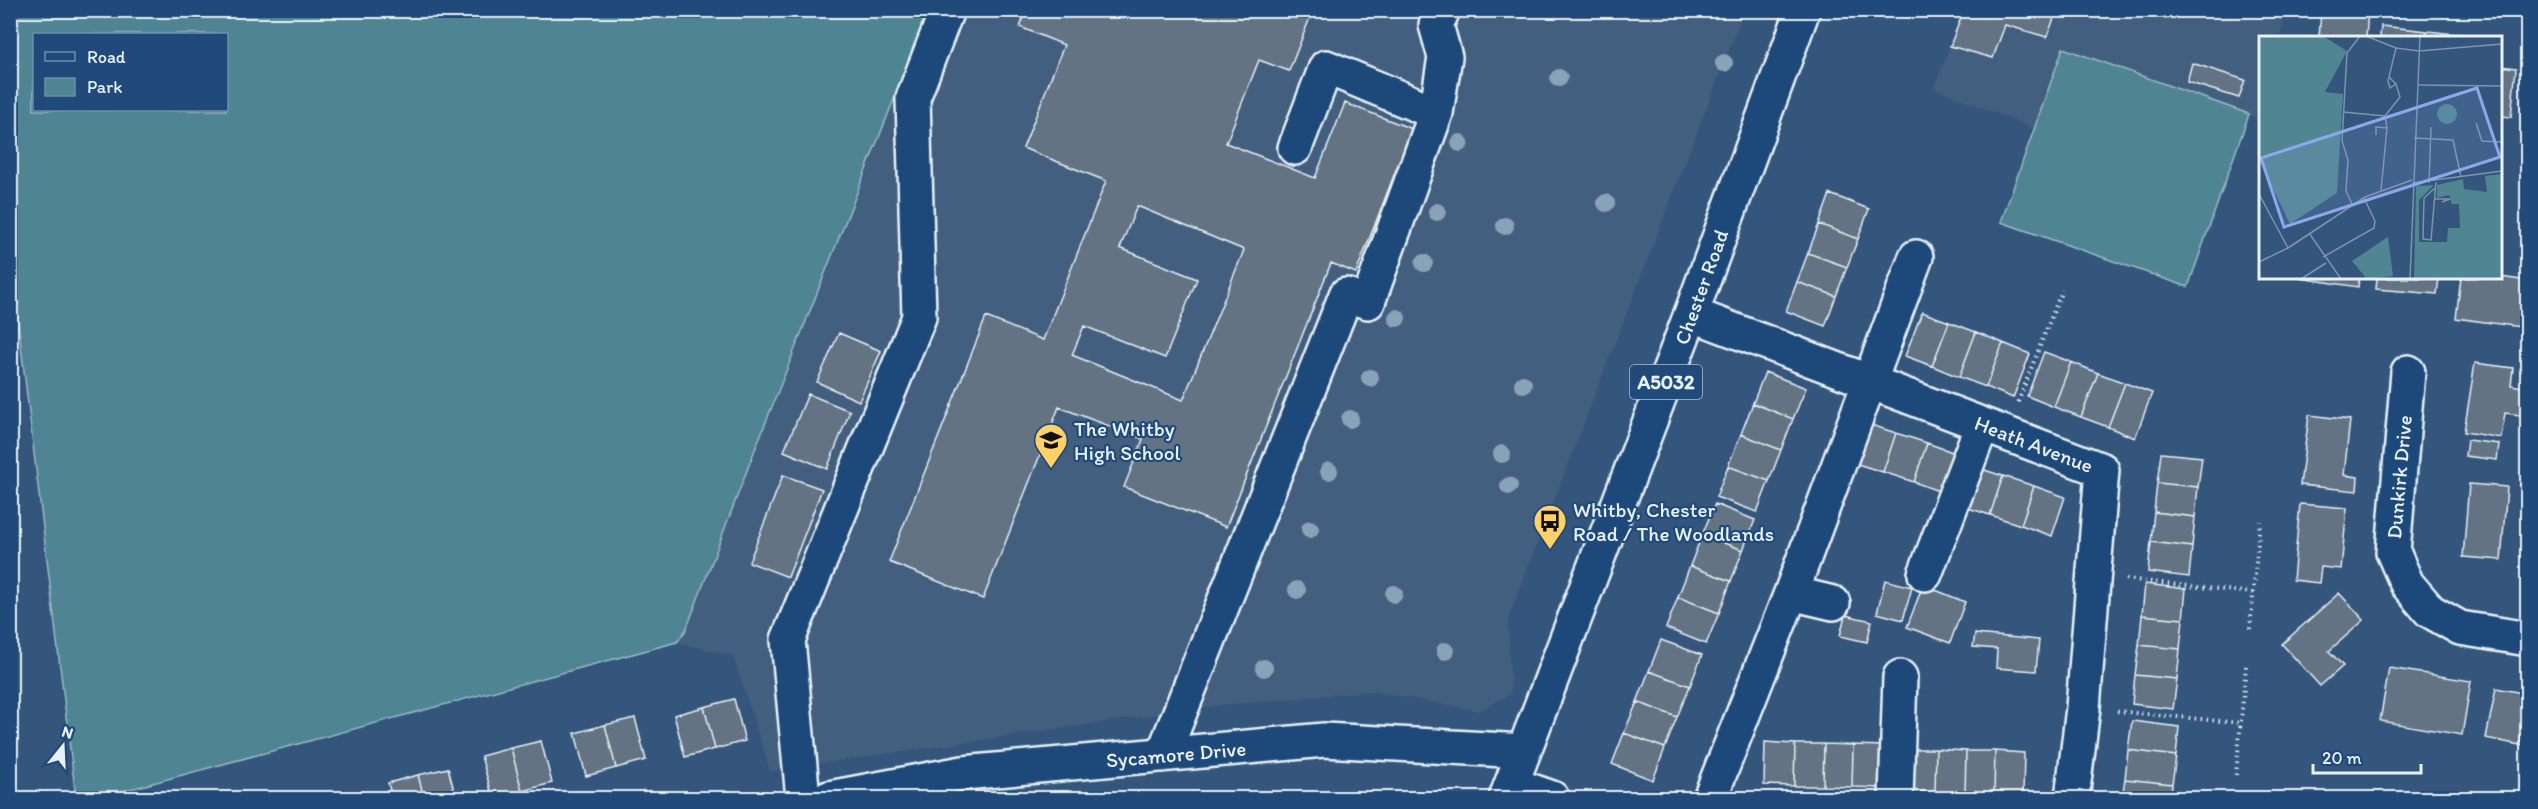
<svg xmlns="http://www.w3.org/2000/svg" width="2538" height="809" font-family="Itim,sans-serif">
<style>
.built{fill:#425f7f}
.green{fill:#508592;stroke:#9cbbc5;stroke-width:1.5;fill-rule:evenodd}
.building{fill:#647384;stroke:#e8f1f8;stroke-width:1.5;fill-rule:evenodd}
.lines{fill:none;stroke-linecap:round;stroke-linejoin:round}
.minor-casing{stroke:#e8f1f8;stroke-width:38}
.major-casing{stroke:#e8f1f8;stroke-width:38}
.path{stroke:#e8f1f8;stroke-width:4;stroke-dasharray:1.5 4.5;stroke-linecap:butt}
.minor{stroke:#1f4a7a;stroke-width:33}
.major{stroke:#1f4a7a;stroke-width:33}
.tree{fill:#8aa2b8}
.labels{text-anchor:middle;dominant-baseline:central;stroke-width:4.5;stroke-linejoin:round;paint-order:stroke}
.shield{fill:#1f4a7a;stroke:#acbfd2;stroke-width:1.5}
.shield-label{font-size:20px;font-weight:bold;fill:#e8f1f8}
.street-label{font-size:21px;fill:#e8f1f8;stroke:#1f4a7a}
.poi-label{font-size:21px;fill:#e8f1f8;stroke:#1f4a7a;text-anchor:start}
.inset-road{fill:none;stroke:#7c94ae;stroke-width:1.5}
.view{fill:#8da8ea;fill-opacity:0.15;stroke:#8da8ea;stroke-width:3}
.inset-edge{fill:none;stroke:#e8f1f8;stroke-width:3}
</style>
<rect width="100%" height="100%" fill="#34567d"/>
<filter id="ink" filterUnits="userSpaceOnUse"><feTurbulence type="fractalNoise" baseFrequency=".0167" numOctaves="2"/><feDisplacementMap in="SourceGraphic" scale="12" xChannelSelector="R" yChannelSelector="G"/><feConvolveMatrix kernelMatrix="1 2 1 2 8 2 1 2 1" color-interpolation-filters="sRGB"/></filter>
<g filter="url(#ink)">
<!-- built -->
<path class="built" d="M715,11H1744L1508,619L1511,694L1478,711L1373,691L1221,705L770,771L733,656L677,642L686,631Z
M1964,11H2285L2280,37L2260,38V121L2249,114L2063,48L2034,129L1934,88Z"/>
<!-- green -->
<path class="green" d="M10,11H929L754,452L686,630L677,642L97,798H76L11,264ZM226,34V110H34V34Z
M2063,48L2249,114L2188,287L2001,222Z"/>
<!-- building -->
<path class="building" d="M1027,10H1313L1289,71L1259,60L1226,143L1315,178L1345,103L1412,129L1356,273L1331,263L1226,527L1124,487L1143,439L1059,407L983,599L889,562L986,317L1043,340L1106,181L1023,148L1064,45L1020,27ZM1137,206L1244,250L1183,400L1072,355L1084,326L1165,358L1197,279L1120,248Z
M1964,10L1983,16L1985,10H2057L2047,37L2005,25L1993,58L1950,46Z
M2321,10H2368L2366,38H2319Z
M2381,26L2427,31L2426,38H2380Z
M2427,31L2474,36V38H2426Z
M2192,63L2245,80L2239,98L2187,82Z
M2500,66L2516,68L2511,117L2500,116Z
M1830,194L1869,209L1858,239L1819,224Z
M1819,224L1858,239L1847,267L1808,253Z
M1808,253L1847,267L1836,296L1797,282Z
M2500,277L2528,281V328L2456,318L2461,278Z
M2300,278H2359L2358,287Z
M2377,278H2439L2437,294L2376,289Z
M1797,282L1836,296L1825,326L1786,311Z
M1922,312L1949,322L1932,366L1905,356Z
M1949,322L1976,332L1959,377L1932,366Z
M1976,332L2003,343L1986,387L1959,377Z
M839,333L881,351L859,401L817,382Z
M2003,343L2030,354L2013,398L1986,387Z
M2044,352L2071,362L2054,407L2027,396Z
M2071,362L2098,373L2081,417L2054,407Z
M2475,363L2513,368L2511,385L2528,388V416L2505,413L2501,438L2464,432Z
M1765,372L1806,388L1793,419L1753,403Z
M2098,373L2125,383L2108,427L2081,417Z
M2125,383L2152,393L2135,438L2108,427Z
M808,394L850,411L827,469L784,451Z
M1753,403L1793,419L1781,450L1741,434Z
M2309,415L2350,420L2344,475L2358,477L2357,491L2300,485Z
M1865,423L1896,433L1883,472L1851,462Z
M1896,433L1927,443L1914,482L1883,472Z
M1741,434L1781,450L1769,481L1728,466Z
M2467,440L2499,444L2497,460L2465,456Z
M1927,443L1958,454L1944,493L1914,482Z
M2161,453L2202,457L2198,487L2157,483Z
M1728,466L1769,481L1757,512L1716,497Z
M1972,466L2003,476L1990,515L1959,505Z
M783,475L822,489L788,577L749,562Z
M2003,476L2034,486L2021,525L1990,515Z
M2157,483L2198,487L2195,517L2154,512Z
M2469,484L2507,487L2501,560L2463,557Z
M2034,486L2065,497L2052,536L2021,525Z
M1715,504L1755,520L1743,550L1702,535Z
M2300,504L2347,508L2341,569L2321,567L2319,583L2293,580Z
M2154,512L2195,517L2192,547L2151,542Z
M1702,535L1743,550L1731,581L1690,566Z
M2151,542L2192,547L2189,577L2148,572Z
M1690,566L1731,581L1719,613L1678,597Z
M1885,580L1912,587L1903,620L1877,613Z
M2145,584L2186,589L2183,619L2142,615Z
M1923,585L1965,602L1950,643L1907,627Z
M2339,593L2364,620L2329,651L2343,666L2320,686L2282,644Z
M1678,597L1719,613L1706,644L1666,628Z
M1845,615L1872,621L1867,642L1840,636Z
M2142,615L2183,619L2180,649L2139,645Z
M1975,634L2039,640L2036,671L1996,668L1997,649L1973,647Z
M1661,640L1702,655L1690,686L1649,671Z
M2139,645L2180,649L2177,679L2135,675Z
M2389,668L2471,681L2462,735L2380,721Z
M1649,671L1690,686L1677,717L1637,702Z
M2135,675L2177,679L2173,709L2132,704Z
M2496,688L2528,694L2520,745L2486,738Z
M734,699L745,741L715,749L704,707Z
M1637,702L1677,717L1665,748L1624,733Z
M704,707L715,749L685,757L674,715Z
M2528,707V747L2520,745Z
M635,718L646,760L616,768L605,725Z
M2132,721L2179,727L2176,756L2128,750Z
M605,725L616,768L586,776L575,733Z
M1624,733L1665,748L1653,780L1612,764Z
M541,741L552,783L522,791L511,748Z
M1765,742L1795,744L1794,786L1764,785Z
M1795,744H1824L1823,786H1794Z
M1824,744L1853,745L1852,787L1823,786Z
M1853,745L1883,746L1882,788L1852,787Z
M511,748L522,791L493,798L481,756Z
M1907,749H1936L1935,792L1906,791Z
M1936,749L1966,751L1965,793L1935,792Z
M2128,750L2176,756L2172,784L2125,779Z
M1966,751H1995L1994,794L1965,793Z
M1995,751L2024,753L2023,795L1994,794Z
M10,753L17,786L10,787Z
M448,768L456,798H424L418,775Z
M418,775L424,798H392L388,783Z
M2125,779L2172,784L2171,798H2122Z"/>
<g class="lines">
<defs>
<path id="minor" d="M1436,113L1445,57L1436,25L1443,10
M1691,314L2102,470L2083,708L2072,798
M2408,372L2393,552L2407,584L2430,611L2460,628L2528,639
M1925,574L1982,425
M1791,593L1833,603
M1163,755L1346,295L1368,302L1436,113L1326,67L1295,148
M1512,784L1552,798
M803,798L788,640L919,317L913,98L947,10
M829,798L963,773L1324,740L1524,751
M1710,798L1791,593L1916,257
M1896,798L1900,677"/>
<path id="major" d="M1506,798L1691,314L1803,10"/>
</defs>
<!-- minor casing -->
<use href="#minor" class="minor-casing"/>
<!-- major casing -->
<use href="#major" class="major-casing"/>
<!-- path -->
<path class="path" d="M2018,402L2062,290
M2126,579L2253,593
M2250,629L2260,521
M2117,711L2241,723
M2236,775L2246,666"/>
<!-- minor -->
<use href="#minor" class="minor"/>
<!-- major -->
<use href="#major" class="major"/>
</g>
<!-- trees -->
<g class="tree">
<circle cx="1724" cy="63" r="9"/>
<circle cx="1559" cy="78" r="9"/>
<circle cx="1460" cy="143" r="9"/>
<circle cx="1606" cy="203" r="9"/>
<circle cx="1437" cy="212" r="9"/>
<circle cx="1505" cy="226" r="9"/>
<circle cx="1424" cy="263" r="9"/>
<circle cx="1397" cy="318" r="9"/>
<circle cx="1370" cy="378" r="9"/>
<circle cx="1523" cy="384" r="9"/>
<circle cx="1350" cy="419" r="9"/>
<circle cx="1502" cy="454" r="9"/>
<circle cx="1329" cy="471" r="9"/>
<circle cx="1509" cy="486" r="9"/>
<circle cx="1310" cy="529" r="9"/>
<circle cx="1297" cy="590" r="9"/>
<circle cx="1394" cy="594" r="9"/>
<circle cx="1445" cy="651" r="9"/>
<circle cx="1264" cy="668" r="9"/>
</g>
</g>
<!-- icons -->
<defs>
<symbol id="school-pin" viewBox="-11 -11 22 30"><path d="M0 17L-7.5 6A9.5 9.5 0 1 1 7.5 6Z" fill="#ffd166" stroke="#1f4a7a"/><path d="M0-5L7-2L0 1L-7-2ZM-4 1L0 2.5L4 1V4Q0 6-4 4Z" fill="#111"/></symbol>
<symbol id="bus-pin" viewBox="-11 -11 22 30"><path d="M0 17L-7.5 6A9.5 9.5 0 1 1 7.5 6Z" fill="#ffd166" stroke="#1f4a7a"/><path d="M-5-6H5V4H4V6H2V4H-2V6H-4V4H-5ZM-3.5-4V0h7V-4ZM-3.5 1.2v1.5H-2V1.2ZM2 1.2v1.5H3.5V1.2Z" fill="#111"/></symbol>
</defs>
<g fill-rule="evenodd">
<use href="#school-pin" x="1032" y="421" width="38" height="52"/>
<use href="#bus-pin" x="1531" y="502" width="38" height="52"/>
</g>
<g class="labels">
<!-- shield labels -->
<rect class="shield" x="1630" y="365" width="72" height="34" rx="4.5"/>
<g class="shield-label">
<text x="1666" y="382">A5032</text>
</g>
<!-- street labels -->
<g class="street-label">
<text transform="translate(1701 287) rotate(-70)">Chester Road</text>
<text transform="translate(2034 444) rotate(21)">Heath Avenue</text>
<text transform="translate(2399 477) rotate(-85)">Dunkirk Drive</text>
<text transform="translate(1176 754) rotate(-5)">Sycamore Drive</text>
</g>
<!-- poi labels -->
<g class="poi-label">
<text x="1074" y="428">The Whitby<tspan x="1074" dy="24">High School</tspan></text>
<text x="1573" y="509">Whitby, Chester<tspan x="1573" dy="24">Road / The Woodlands</tspan></text>
</g>
</g>
<!-- overview -->
<g transform="translate(2259 36)">
<rect width="243" height="243" fill="#34567d"/>
<path d="M0,0H64L88,15L66,56L84,58L78,157L31,188L0,124ZM178 78a10 10 0 1 1 20 0a10 10 0 1 1-20 0ZM243,138V243H155L157,150L175,149L160,164V206H188L189,192H201L200,168H193L190,159L178,162V149L204,143L205,153L228,156L226,140ZM129,201L134,240L108,243L93,225Z" fill="#508592"/>
<path class="inset-road" d="M107,0L137,12L160,15L243,8M130,41L137,48L131,52L129,45L137,12M158,49L243,50M84,76L126,80M217,87L223,105L243,106M128,92L126,80L141,61L137,48M117,99V91L128,92L122,154M155,102L194,104L202,141M153,147L243,135M170,147L172,91M176,152L165,162L164,203L172,204L177,146M0,158L29,212M176,163H191L183,166M93,168L87,155L89,124L83,105L88,17L101,0M50,197L82,243M64,221L115,192L116,185L105,162M0,226L29,212L106,161L153,144M42,243L67,227M151,243L161,0"/>
<path class="view" d="M218,52L241,121L25,191L2,122Z"/>
<rect width="243" height="243" class="inset-edge"/>
</g>
<!-- margin -->
<rect width="2538" height="809" fill="none" stroke="#1f4a7a" stroke-width="36"/>
<rect x="18" y="18" width="2502" height="773" fill="none" stroke="#e8f1f8" stroke-width="2" filter="url(#ink)"/>
<!-- legend -->
<rect x="33" y="33" width="195" height="78" fill="#1f4a7a" stroke="#6f8dac" stroke-width="1.5"/>
<rect x="45" y="52" width="30" height="9" fill="#1f4a7a" stroke="#6f8dac" stroke-width="1.5"/>
<text x="87" y="63" font-size="18" fill="#e8f1f8">Road</text>
<rect x="45" y="78" width="30" height="18" fill="#508592" stroke="#6f8dac" stroke-width="1.5"/>
<text x="87" y="93" font-size="18" fill="#e8f1f8">Park</text>
<!-- north arrow -->
<g transform="translate(63 746) rotate(18)" stroke="#1f4a7a" stroke-width="4.5" paint-order="stroke">
<path d="M0-4.5L10 22L0 15L-10 22Z" fill="#e8f1f8"/>
<text y="-9" font-size="16" font-weight="bold" text-anchor="middle" fill="#e8f1f8">N</text>
</g>
<!-- scale -->
<path d="M2313 764v9h108v-9" fill="none" stroke="#e8f1f8" stroke-width="3"/>
<text x="2322" y="764" font-size="18" fill="#e8f1f8" stroke="#1f4a7a" stroke-width="4.5" paint-order="stroke">20 m</text>
</svg>
